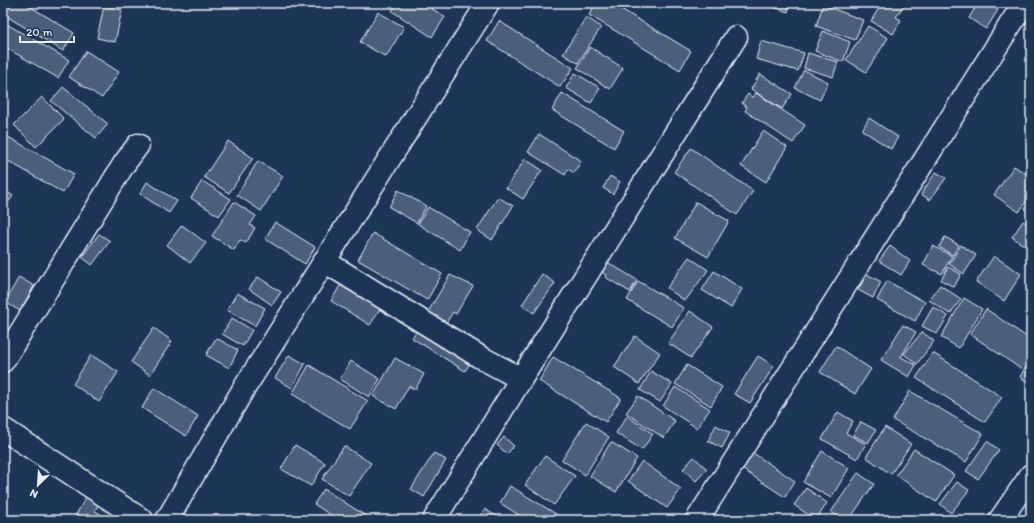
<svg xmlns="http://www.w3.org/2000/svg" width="1034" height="523" font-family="Itim,sans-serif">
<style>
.building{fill:#495e7a;stroke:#e8f1f8}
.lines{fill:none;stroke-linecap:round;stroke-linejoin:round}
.minor-casing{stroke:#e8f1f8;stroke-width:25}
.minor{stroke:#1d3557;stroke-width:22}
</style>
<rect width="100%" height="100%" fill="#1d3557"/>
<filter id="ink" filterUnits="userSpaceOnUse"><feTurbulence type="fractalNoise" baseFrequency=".025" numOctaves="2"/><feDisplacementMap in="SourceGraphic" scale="8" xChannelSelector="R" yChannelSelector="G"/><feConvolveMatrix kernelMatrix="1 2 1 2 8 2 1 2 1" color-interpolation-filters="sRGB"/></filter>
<g filter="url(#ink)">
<!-- building -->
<path class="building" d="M6,3H24L74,33L63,51L3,14V7Z
M397,3H423L445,17L432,37L392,11Z
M596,3H611L691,51L680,70L589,15Z
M771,3H790L788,12L770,6Z
M882,3H905L896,17L901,20L893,34L871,21Z
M978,3H987L998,10L986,29L969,18Z
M823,5L863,20L855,40L816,26Z
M104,6L122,10L115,42L97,38Z
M378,12L404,27L386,57L360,42Z
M586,17L601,27L578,63L563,54Z
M499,21L573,68L560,87L487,41Z
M3,22L69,60L58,78L3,46Z
M868,26L888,38L866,72L846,60Z
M823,31L850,42L843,62L815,51Z
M761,41L804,53L798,71L756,59Z
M590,47L623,68L610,89L577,68Z
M86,51L119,72L102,98L69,77Z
M808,53L838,62L833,77L804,68Z
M804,70L828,82L820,100L795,88Z
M575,73L600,88L591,103L566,88Z
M760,74L792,94L782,109L751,89Z
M63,87L108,124L96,138L51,101Z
M562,93L624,131L614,148L552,110Z
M756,93L805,125L793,143L745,111L747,107L742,103L748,94L753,98Z
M42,97L64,119L36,147L14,125Z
M869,118L898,137L891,149L862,130Z
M763,131L787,147L766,182L741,166Z
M539,134L581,161L574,173L568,169L565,175L528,152Z
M8,137L74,174L63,193L3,158V146Z
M228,141L253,158L229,193L204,177Z
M691,148L753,191L737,215L674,172Z
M525,159L542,170L523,199L506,188Z
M258,161L283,176L261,211L237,195Z
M1014,166L1031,177V195L1019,212L994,195Z
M936,172L946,178L930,200L921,194Z
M610,176L620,182L613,194L603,188Z
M202,181L231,199L219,216L191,198Z
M147,182L177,201L169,213L140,194Z
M3,189L13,196L3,209Z
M398,190L426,206L417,223L389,207Z
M498,197L513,206L492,240L477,230Z
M234,202L256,216L250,225L255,228L246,243L240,240L234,250L212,236Z
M696,202L729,221L708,257L675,238Z
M428,207L470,232L460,250L418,224Z
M1023,221L1031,226V250L1012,237Z
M275,222L315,247L305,264L265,239Z
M182,225L206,243L190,263L167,245Z
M373,233L442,274L427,300L358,260Z
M99,234L110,241L92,265L82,257Z
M945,237L959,245L953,255L939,247Z
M961,245L976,255L964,274L949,264Z
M890,246L910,261L901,275L879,261Z
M933,246L952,256L942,274L923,265Z
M994,256L1021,274L1004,301L976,282Z
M689,257L708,270L685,301L667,288Z
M602,259L637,280L630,292L605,277L606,275L596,268Z
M948,267L961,274L954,287L941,280Z
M714,271L742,289L731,308L702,290Z
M542,274L555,283L534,313L522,305Z
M867,274L881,282L873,298L858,290Z
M450,275L473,286L456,314L453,312L446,323L428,312Z
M19,277L34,286L20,311L5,302Z
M258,277L281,292L272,305L249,289Z
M344,279L383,304L370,325L331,301Z
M638,281L684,308L672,327L627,300Z
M887,281L925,302L915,321L877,300Z
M940,285L961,299L950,314L929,300Z
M237,293L265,308L255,326L227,310Z
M964,298L982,309L959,348L941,337Z
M933,307L948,316L937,334L922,326Z
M986,309L1031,340V354L1021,369L970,334Z
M690,311L713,327L691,358L668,343Z
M232,318L252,330L243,346L222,334Z
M421,323L475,356L465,371L412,338Z
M903,325L916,332L901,357L916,365L909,377L881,360Z
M154,328L172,341L150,375L131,362Z
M922,332L934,341L917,364L904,354Z
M635,336L660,353L639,384L614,367Z
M216,338L238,350L229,368L206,355Z
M836,346L871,369L855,394L820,372Z
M933,353L1002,397L985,422L916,378Z
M91,355L118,372L99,402L73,384Z
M289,355L305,364L292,388L275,378Z
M758,356L774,366L750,403L734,394Z
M553,357L621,398L606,422L539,381Z
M1031,357V384L1020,377Z
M395,358L424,374L415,390L409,386L396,409L373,396Z
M351,361L380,379L369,397L340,379Z
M309,365L368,401L350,429L292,394Z
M687,365L722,387L711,406L675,384Z
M651,371L672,384L660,402L640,390Z
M675,387L710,409L697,428L663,406Z
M154,388L198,416L186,436L142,408Z
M910,391L983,434L966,462L893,420Z
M638,396L675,421L664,438L626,413Z
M838,412L853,421L846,433L866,444L857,459L822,439Z
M627,416L653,434L642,450L616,433Z
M586,422L609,437L585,475L562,460Z
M861,422L876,430L868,443L853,435Z
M716,425L730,433L722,448L708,441Z
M885,427L911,444L891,474L866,457Z
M504,437L514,446L507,454L497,445Z
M987,441L999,450L978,479L966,471Z
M611,442L637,458L616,492L590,476Z
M295,445L325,463L311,486L281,469Z
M344,446L371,463L349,496L322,479Z
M914,449L954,475L936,502L896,475Z
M750,451L795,481L785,497L739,467Z
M822,451L849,468L831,498L803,482Z
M434,453L446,460L424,497L411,489Z
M545,456L575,476L554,505L525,485Z
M694,457L707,469L696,481L683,469Z
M642,461L681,489L667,508L628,481Z
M858,473L874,484L849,520H843L831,512Z
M957,482L969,490L951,513L940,504Z
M510,486L556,514L553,520H527L500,503Z
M806,488L827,503L816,520L794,505Z
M324,489L372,520H338L314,504Z
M86,497L98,505L95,511L104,516L102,520H73Z
M485,509L502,520H477Z"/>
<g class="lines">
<defs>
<path id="minor" d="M324,261L480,357L521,379L434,520
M3,361L124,164L138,145
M521,379L736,37
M3,429L142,520
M167,520L243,390L488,3
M697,520L1024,3
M1000,520L1031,475"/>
</defs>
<!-- minor casing -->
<use href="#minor" class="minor-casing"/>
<!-- minor -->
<use href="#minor" class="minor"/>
</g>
</g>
<!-- margin -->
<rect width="1034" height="523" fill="none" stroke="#1d3557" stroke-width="16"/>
<rect x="8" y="8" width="1018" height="507" fill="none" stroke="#e8f1f8" stroke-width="1.5" filter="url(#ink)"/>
<!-- north arrow -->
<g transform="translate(38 485) rotate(205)" stroke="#1d3557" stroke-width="3" paint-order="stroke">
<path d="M0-3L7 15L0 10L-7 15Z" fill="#e8f1f8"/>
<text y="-6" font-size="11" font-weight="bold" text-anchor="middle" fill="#e8f1f8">N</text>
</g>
<!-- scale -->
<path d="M20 36v6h54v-6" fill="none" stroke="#e8f1f8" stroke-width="2"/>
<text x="26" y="36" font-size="12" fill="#e8f1f8" stroke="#1d3557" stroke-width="3" paint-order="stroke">20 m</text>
</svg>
